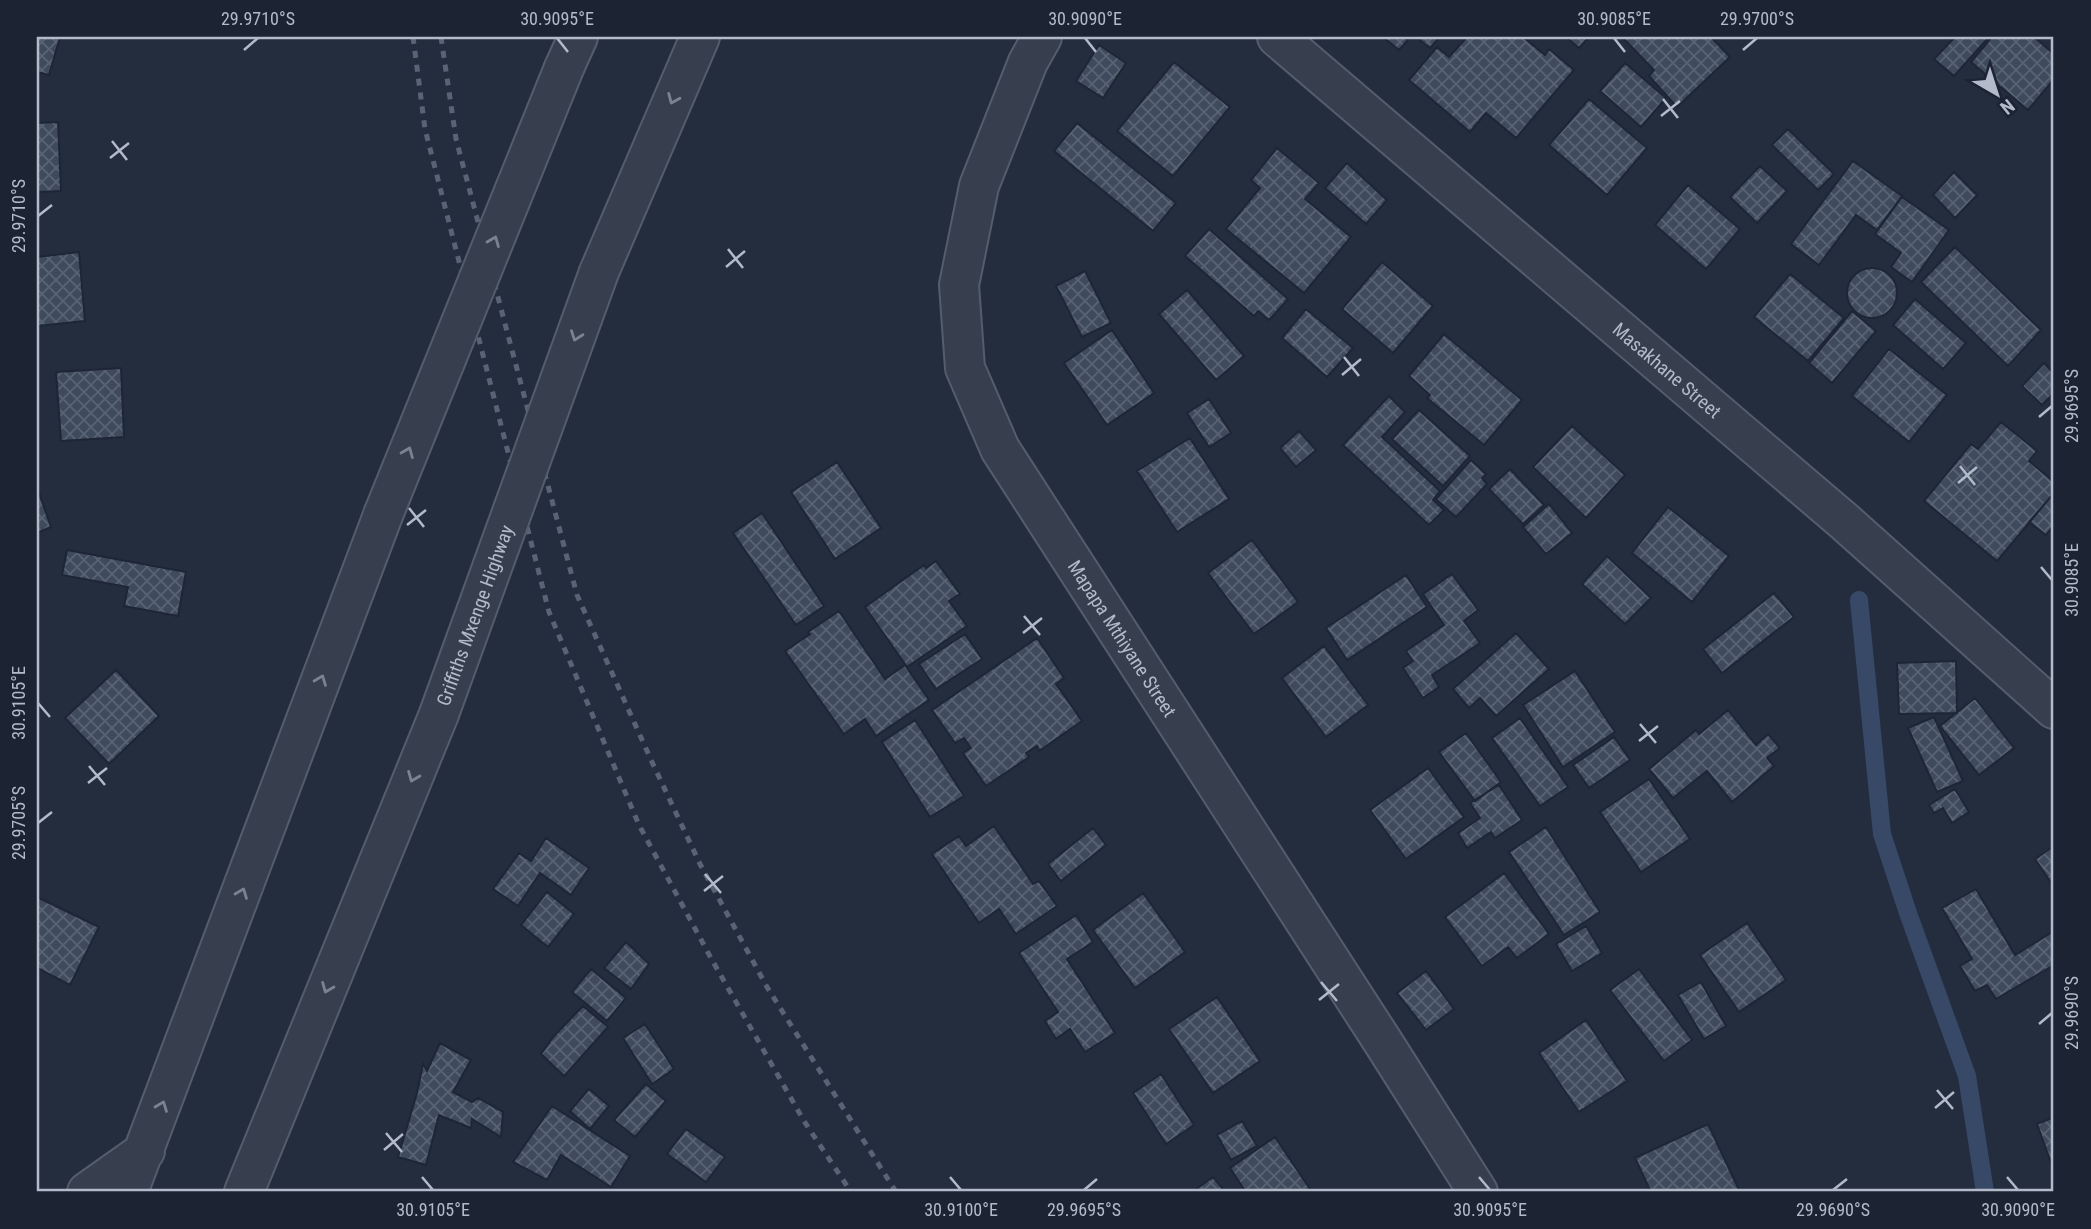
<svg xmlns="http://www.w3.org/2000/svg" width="2091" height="1229" font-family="'Roboto Condensed',sans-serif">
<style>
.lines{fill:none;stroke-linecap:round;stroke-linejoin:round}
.stream{stroke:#384968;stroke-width:18}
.building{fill:url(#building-cross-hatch);stroke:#1e2635;stroke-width:2}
.minor-casing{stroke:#555d6c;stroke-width:42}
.tertiary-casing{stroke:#555d6c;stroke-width:42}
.minor{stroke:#373f4e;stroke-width:38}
.tertiary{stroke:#373f4e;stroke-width:38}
.rail{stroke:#596375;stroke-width:5;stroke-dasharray:7 7;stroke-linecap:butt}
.tertiary-bridge-casing{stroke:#555d6c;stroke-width:42;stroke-linecap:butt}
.tertiary-bridge{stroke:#373f4e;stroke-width:38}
.oneway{stroke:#7b8392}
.ticks{fill:none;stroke:#b3bac9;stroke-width:2.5}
.labels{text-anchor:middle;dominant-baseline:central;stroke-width:6;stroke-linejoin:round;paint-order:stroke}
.street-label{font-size:19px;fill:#b3bac9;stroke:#1c2433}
.neatline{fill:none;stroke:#b3bac9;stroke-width:2.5}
.ticks-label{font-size:18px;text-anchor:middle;fill:#b3bac9}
</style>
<defs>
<pattern id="building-cross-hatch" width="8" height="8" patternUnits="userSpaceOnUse" patternTransform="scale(1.75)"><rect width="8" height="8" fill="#3f4b5d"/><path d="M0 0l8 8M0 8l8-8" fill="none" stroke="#586373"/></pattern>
</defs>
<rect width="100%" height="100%" fill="#232d3e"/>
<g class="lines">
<!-- stream -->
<path class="stream" d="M1859,600L1882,834L1908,913L1967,1076L1985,1192"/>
</g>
<!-- building -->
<path class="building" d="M37,37H60L49,75L37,72Z
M1383,37H1404L1408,40L1399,50Z
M1416,37H1440L1430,48Z
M1467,37H1523L1545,55L1549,49L1574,70L1516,138L1486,113L1470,132L1409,80L1437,47L1449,57Z
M1566,37H1589L1579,48Z
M1622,37H1711L1730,57L1677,107L1649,76L1654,70Z
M1955,37H1989L1954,76L1934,59Z
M1992,37H2034L2054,54V79L2028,110L1971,62Z
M1099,45L1126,63L1103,98L1076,81Z
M1174,62L1230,107L1173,176L1117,131Z
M1625,63L1666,98L1641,127L1600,91Z
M1589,99L1647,148L1607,195L1549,145Z
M58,122L61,191L37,192V123Z
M1077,123L1176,203L1153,231L1054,151Z
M1788,129L1834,174L1818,190L1772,145Z
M1277,148L1319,183L1305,199L1351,237L1304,293L1226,229L1260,188L1251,180Z
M1853,161L1902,196L1877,230L1856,215L1819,265L1791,244Z
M1347,163L1387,200L1366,224L1325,188Z
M1760,166L1787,191L1757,223L1730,197Z
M1954,172L1977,195L1955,218L1933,195Z
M1688,185L1740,229L1706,269L1655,225Z
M1902,197L1949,230L1912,282L1891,267L1901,253L1875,234Z
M1209,229L1288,299L1269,320L1258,311L1254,316L1185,256Z
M1955,247L2041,330L2008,366L1921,282Z
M79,252L85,321L37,326V257Z
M1382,262L1433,306L1393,353L1342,309Z
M1847 293a25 25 0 1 1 50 0a25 25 0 1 1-50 0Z
M1085,271L1111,323L1082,337L1056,286Z
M1790,274L1844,318L1808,361L1754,317Z
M1187,290L1244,356L1216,380L1159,314Z
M1915,299L1966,343L1943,369L1893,325Z
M1306,309L1353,348L1327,377L1282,338Z
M1852,311L1876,331L1832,383L1809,363Z
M1112,330L1154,393L1107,425L1064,363Z
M1444,334L1522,400L1484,445L1427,398L1430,395L1409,376Z
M1889,349L1947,395L1909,442L1852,396Z
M2044,363L2054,374V393L2042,405L2022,386Z
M121,368L124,437L61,441L56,372Z
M1389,396L1405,412L1382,437L1440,491L1433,500L1444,510L1429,525L1343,445Z
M1209,399L1231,433L1209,447L1187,413Z
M1419,410L1470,456L1443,486L1392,439Z
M2001,422L2037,451L2029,461L2054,482V493L1997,561L1924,501L1971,444L1978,449Z
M1572,426L1625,475L1586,518L1533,467Z
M1299,431L1316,450L1296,467L1280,448Z
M1190,438L1229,499L1177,532L1137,471Z
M1471,460L1486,474L1482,478L1487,484L1456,517L1436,499Z
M837,462L881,528L835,559L791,492Z
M1510,469L1544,505L1523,524L1489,489Z
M37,487L51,527L37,533Z
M2054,493V525L2046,535L2029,522Z
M1549,504L1572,533L1546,554L1523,527Z
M1668,507L1729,556L1692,602L1632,553Z
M762,513L824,606L796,625L733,533Z
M1252,540L1298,602L1254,634L1208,573Z
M67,550L186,572L178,616L124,606L128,587L62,575Z
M1607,556L1651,598L1625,624L1582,584Z
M936,561L960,594L949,601L967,626L907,667L865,607L924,565L926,568Z
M1452,574L1478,610L1464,621L1480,643L1432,675L1439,687L1423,698L1403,668L1413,661L1406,651L1444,625L1423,594Z
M1406,575L1427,607L1347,660L1326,628Z
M1774,593L1794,617L1722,673L1703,649Z
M839,611L885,679L905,665L929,700L876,736L865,719L844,734L785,651L810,634L808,632Z
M1516,633L1549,669L1496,716L1480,698L1469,708L1453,689Z
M965,634L982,659L936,689L919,664Z
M1037,638L1064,678L1056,684L1082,721L1039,751L1037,746L1026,753L1029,757L986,786L963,753L971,748L964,738L955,743L932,710Z
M1324,646L1368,705L1326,737L1282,678Z
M1956,661L1957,713L1899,714L1897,663Z
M116,670L159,716L109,764L65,718Z
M1575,671L1615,732L1563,767L1523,705Z
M1975,698L2014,748L1979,775L1940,726Z
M1728,710L1756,745L1768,734L1780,748L1767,758L1774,766L1732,802L1707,771L1673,798L1649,769L1696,730L1699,734Z
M1934,717L1963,781L1937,792L1908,728Z
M1520,718L1568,787L1540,806L1492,738Z
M915,720L964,796L930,817L882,742Z
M1466,733L1501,782L1475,801L1439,752Z
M1614,737L1630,760L1589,788L1573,765Z
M1428,768L1464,817L1406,859L1370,810Z
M1649,779L1690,839L1641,872L1600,812Z
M1499,785L1522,820L1495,838L1491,832L1467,848L1458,833L1480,818L1470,803Z
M1955,789L1969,812L1952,823L1943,808L1934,813L1929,805Z
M994,826L1033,884L1039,881L1057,906L1016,934L999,909L979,923L932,854L959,836L966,846Z
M1546,827L1600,912L1564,935L1509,852Z
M1093,828L1106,845L1061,881L1048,864Z
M546,838L589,868L571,895L540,873L518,906L493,889L519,853L531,861Z
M2054,846V887L2035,859Z
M1504,873L1549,934L1517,958L1508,947L1482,966L1445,917Z
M1976,889L2015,955L2054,931V965L1996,999L1987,985L1975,991L1960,966L1972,959L1942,908Z
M547,892L574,914L548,947L521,925Z
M1143,893L1185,952L1135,988L1093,930Z
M37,897L99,927L70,985L37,968Z
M1076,915L1093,942L1067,959L1115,1033L1085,1052L1070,1029L1056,1039L1045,1021L1058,1012L1019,953Z
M1747,923L1786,980L1739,1012L1700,955Z
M1586,926L1602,953L1572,971L1556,944Z
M626,942L649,964L631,989L604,968Z
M591,969L626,998L607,1021L572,992Z
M1639,969L1692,1040L1664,1061L1610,990Z
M1426,971L1454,1009L1426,1030L1397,993Z
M1701,982L1726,1026L1704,1039L1678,995Z
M1217,997L1260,1061L1213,1093L1169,1029Z
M583,1006L608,1027L564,1076L541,1054L554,1036Z
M1586,1020L1627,1081L1579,1112L1539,1053Z
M645,1024L674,1069L652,1084L623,1038Z
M440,1043L471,1060L453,1092L472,1102L478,1098L503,1112L501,1137L472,1119L471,1128L439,1115L426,1165L398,1157L417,1093L423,1064L427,1071Z
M1161,1074L1194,1125L1166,1144L1133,1093Z
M646,1084L666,1101L635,1137L614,1120Z
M589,1089L609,1106L590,1129L570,1111Z
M552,1106L630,1156L611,1187L561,1155L547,1180L513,1162Z
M2054,1117V1171L2037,1124Z
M1242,1121L1257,1146L1231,1160L1217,1135Z
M1708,1124L1740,1192H1651L1635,1158Z
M686,1129L725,1157L706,1182L667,1154Z
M1275,1137L1312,1192H1246L1230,1168Z
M1213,1177L1225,1192H1192Z"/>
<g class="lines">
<defs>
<g id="minor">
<path id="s1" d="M1042,37L1028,62L979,186L959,285L965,368L1000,449L1383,1042L1478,1192"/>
<path id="s2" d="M1277,37L1845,522L2054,709"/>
</g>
<path id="tertiary" d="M564,68L578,37
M599,272L700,37
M87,1192L145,1151
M128,1192L383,515
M244,1192L439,714"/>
</defs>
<!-- minor casing -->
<use href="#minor" class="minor-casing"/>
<!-- tertiary casing -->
<use href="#tertiary" class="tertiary-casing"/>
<!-- minor -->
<use href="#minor" class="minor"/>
<!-- tertiary -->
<use href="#tertiary" class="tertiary"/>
<!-- rail -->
<path class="rail" d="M413,37L425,129L549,612L639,825L712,960L804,1121L851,1192
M441,37L456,139L577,595L652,762L700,864L767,987L896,1192"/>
<defs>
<g id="tertiary-bridge">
<path d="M383,515L564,68"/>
<path id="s3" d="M439,714L599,272"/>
</g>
</defs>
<!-- tertiary-bridge casing -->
<use href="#tertiary-bridge" class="tertiary-bridge-casing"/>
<!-- tertiary-bridge -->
<use href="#tertiary-bridge" class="tertiary-bridge"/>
</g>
<!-- one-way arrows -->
<defs><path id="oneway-chevron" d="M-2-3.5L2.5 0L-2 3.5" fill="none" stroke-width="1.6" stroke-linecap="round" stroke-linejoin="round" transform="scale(1.75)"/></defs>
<g class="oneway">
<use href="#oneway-chevron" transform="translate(673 99) rotate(113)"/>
<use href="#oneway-chevron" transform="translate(494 241) rotate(-68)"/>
<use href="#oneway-chevron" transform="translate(576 336) rotate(110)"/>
<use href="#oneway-chevron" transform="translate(408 452) rotate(-68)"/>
<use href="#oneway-chevron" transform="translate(321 680) rotate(-69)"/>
<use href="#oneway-chevron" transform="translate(413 777) rotate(112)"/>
<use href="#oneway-chevron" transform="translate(242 893) rotate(-69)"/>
<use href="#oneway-chevron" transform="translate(327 988) rotate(112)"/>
<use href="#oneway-chevron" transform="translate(162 1106) rotate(-69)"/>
</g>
<!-- ticks -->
<path class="ticks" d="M557,38L568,52M1085,38L1096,52M1614,38L1625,52M244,50L258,38M1743,50L1757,38M1663,99L1678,118M1661,116L1680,101M112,141L127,160M110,158L129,143M38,216L52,205M728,249L743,268M726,267L745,251M1344,357L1359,376M1342,375L1361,359M2039,417L2052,406M1960,466L1975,485M1958,483L1977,467M409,508L424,527M407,525L426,510M2041,567L2052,580M1024,616L1040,635M1023,633L1042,618M38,703L50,717M1640,724L1656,743M1639,741L1658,726M89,766L105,785M88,783L107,768M38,823L52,812M705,874L721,893M704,891L723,876M1321,982L1337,1001M1319,1000L1339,984M2039,1024L2052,1013M1937,1090L1953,1109M1935,1108L1954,1092M386,1133L402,1152M384,1150L403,1134M422,1177L433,1190M950,1177L961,1190M1479,1177L1490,1190M2007,1177L2018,1190M1084,1190L1097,1179M1833,1190L1847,1179"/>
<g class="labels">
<!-- street labels -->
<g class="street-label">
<text stroke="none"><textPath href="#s2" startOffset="513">Masakhane Street</textPath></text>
<text stroke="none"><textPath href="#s3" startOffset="105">Griffiths Mxenge Highway</textPath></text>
<text stroke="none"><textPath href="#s1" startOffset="660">Mapapa Mthiyane Street</textPath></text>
</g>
</g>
<!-- border -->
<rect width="2091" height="1229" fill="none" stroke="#1c2433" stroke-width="77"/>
<!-- north arrow -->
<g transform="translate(1997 94) rotate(141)" stroke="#1c2433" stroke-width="5" paint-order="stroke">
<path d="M0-5L12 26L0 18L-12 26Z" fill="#b3bac9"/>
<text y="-10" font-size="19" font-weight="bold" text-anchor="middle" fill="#b3bac9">N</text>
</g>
<rect x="38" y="38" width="2014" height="1152" class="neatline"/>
<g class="ticks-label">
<text x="258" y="25">29.9710°S</text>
<text x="557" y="25">30.9095°E</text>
<text x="1085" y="25">30.9090°E</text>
<text x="1614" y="25">30.9085°E</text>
<text x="1757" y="25">29.9700°S</text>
<text transform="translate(19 216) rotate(-90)" y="6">29.9710°S</text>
<text transform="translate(2072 406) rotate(-90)" y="6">29.9695°S</text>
<text transform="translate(2072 580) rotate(-90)" y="6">30.9085°E</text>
<text transform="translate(19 703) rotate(-90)" y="6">30.9105°E</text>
<text transform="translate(19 823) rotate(-90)" y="6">29.9705°S</text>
<text transform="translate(2072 1013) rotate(-90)" y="6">29.9690°S</text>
<text x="433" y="1216">30.9105°E</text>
<text x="961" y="1216">30.9100°E</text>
<text x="1084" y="1216">29.9695°S</text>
<text x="1490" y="1216">30.9095°E</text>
<text x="1833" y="1216">29.9690°S</text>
<text x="2018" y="1216">30.9090°E</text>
</g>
</svg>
